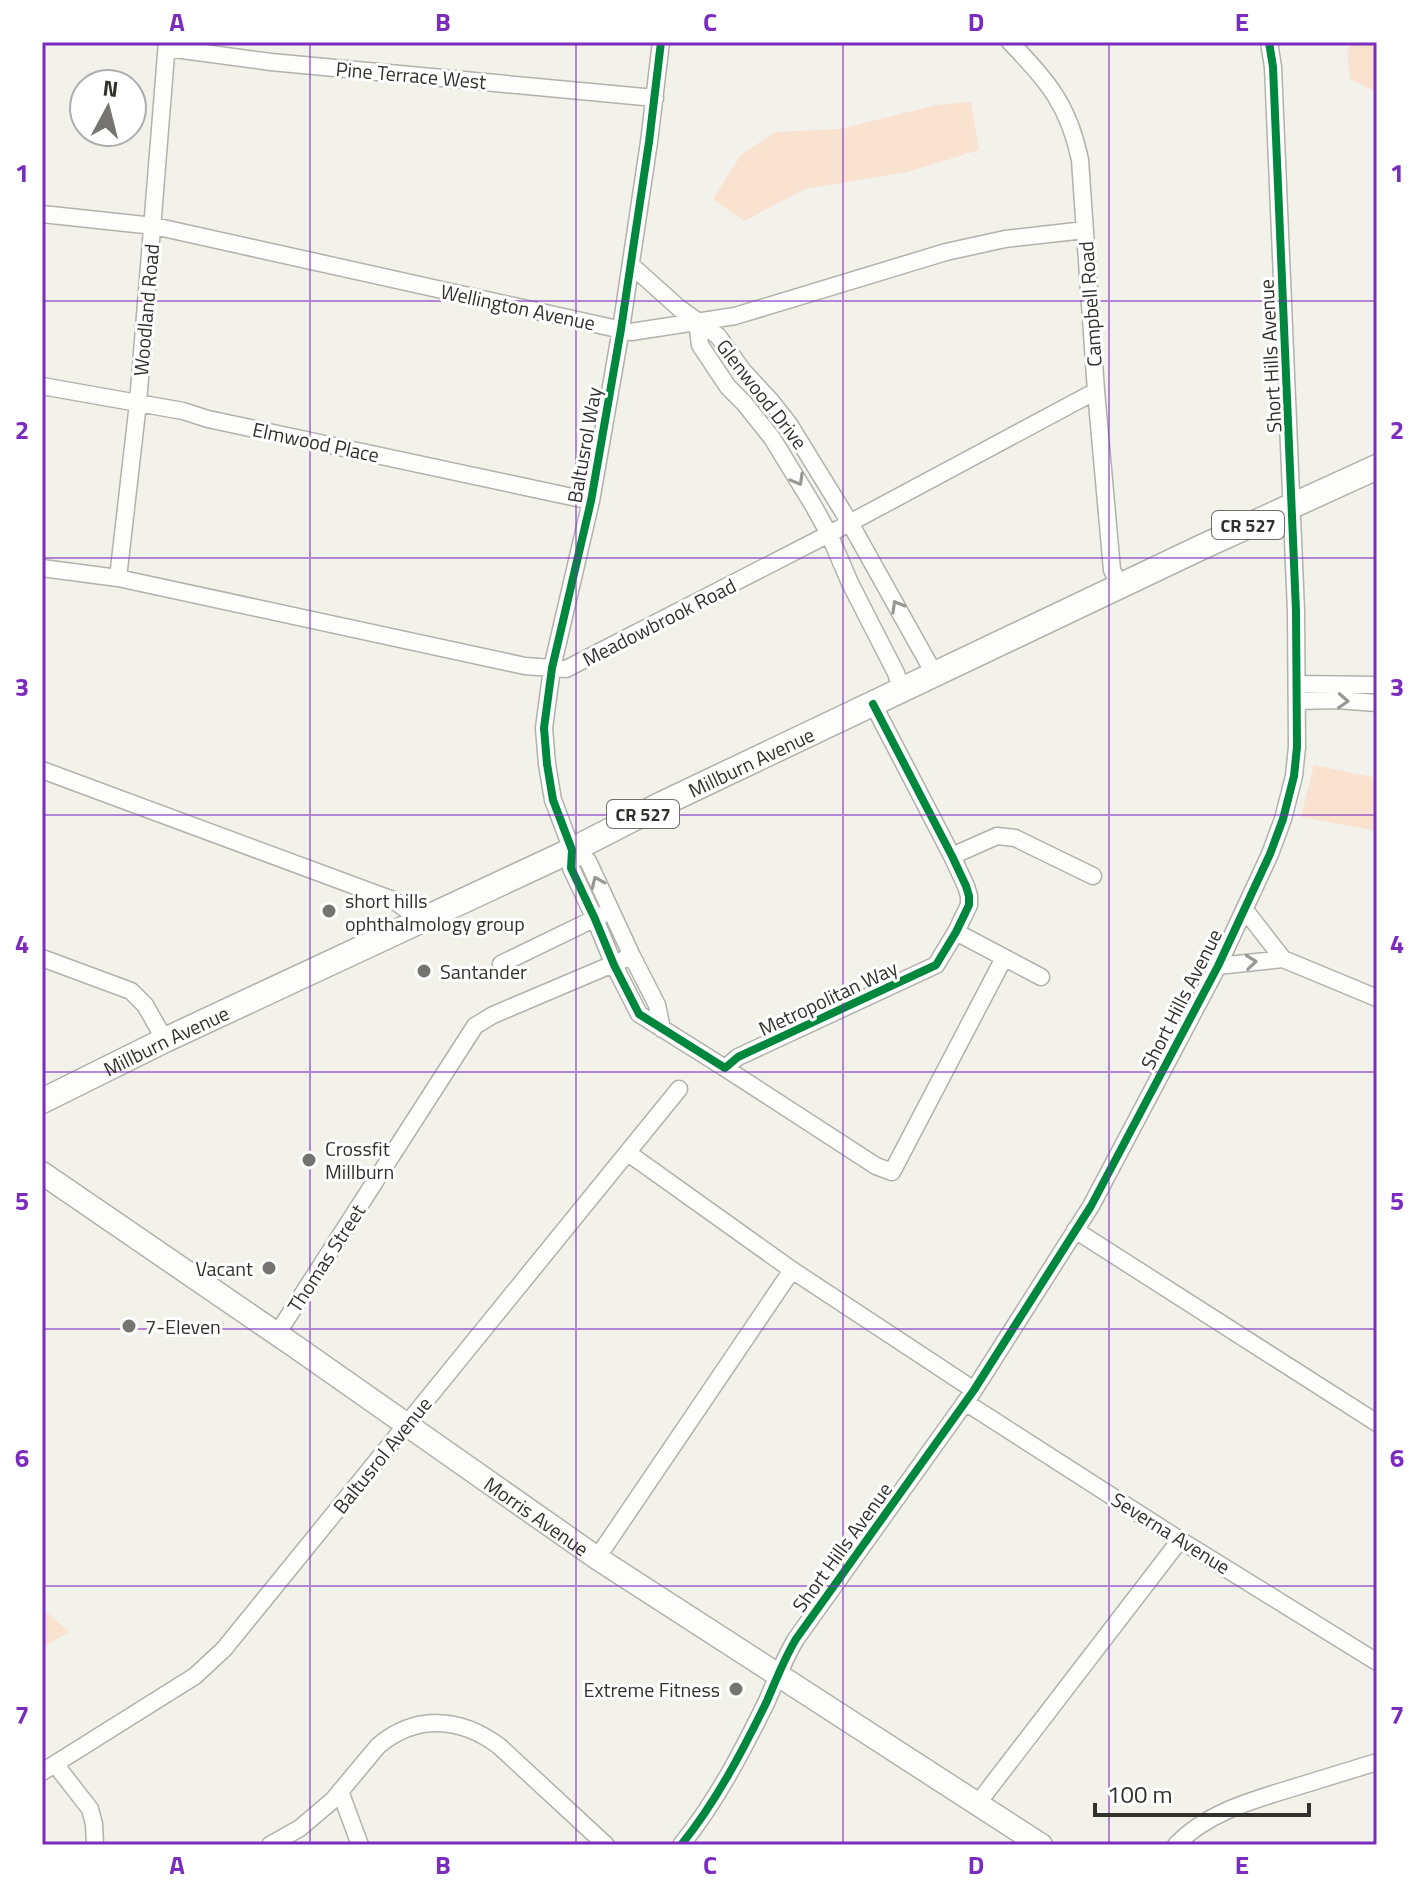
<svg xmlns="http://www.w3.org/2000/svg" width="1419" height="1887" font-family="'Titillium Web',sans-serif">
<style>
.green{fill:#f9e2d0}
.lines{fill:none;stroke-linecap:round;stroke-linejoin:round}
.street-casing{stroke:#b2b1ab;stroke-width:19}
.secondary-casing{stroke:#b2b1ab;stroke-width:25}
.primary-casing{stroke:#b2b1ab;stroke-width:27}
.street{stroke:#fdfdfc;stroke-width:16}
.secondary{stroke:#fdfdfc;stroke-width:22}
.primary{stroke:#fdfdfc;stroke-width:24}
.cycleway-casing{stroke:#fff;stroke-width:13}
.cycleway{stroke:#00873e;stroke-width:8}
.oneway{stroke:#989794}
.grid{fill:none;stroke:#7b2cbf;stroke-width:2;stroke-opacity:0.55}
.poi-dot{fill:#75746f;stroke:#fff;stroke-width:3}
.labels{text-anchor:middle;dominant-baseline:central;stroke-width:6;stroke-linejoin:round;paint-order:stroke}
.shield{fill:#fff;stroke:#706f6c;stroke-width:2}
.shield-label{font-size:18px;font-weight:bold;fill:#32312d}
.street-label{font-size:20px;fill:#32312d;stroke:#fff}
.poi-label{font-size:20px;fill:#32312d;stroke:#fff;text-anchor:start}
.neatline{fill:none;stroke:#7b2cbf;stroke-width:3}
.grid-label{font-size:26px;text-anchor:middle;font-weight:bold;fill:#7b2cbf}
</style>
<rect width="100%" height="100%" fill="#f2f1ea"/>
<!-- green -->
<path class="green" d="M1353,42H1377V92L1350,79L1347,52Z
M971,102L979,150L907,172L805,189L744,221L713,199L741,155L775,132L840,129L937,105Z
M1314,765L1377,778V831L1301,817Z
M42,1608L69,1632L42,1648Z"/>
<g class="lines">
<defs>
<path id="street" d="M661,42L649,142L621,329L591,501L552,668L544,728L547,764L553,800L572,850L571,868L595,919L614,965L639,1014L725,1068L738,1057L936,965L956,932L969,905V896L966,886L952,856L873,704
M1010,42C1048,81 1069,106 1080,160L1096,391L1112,570L1120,586
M167,48L271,62L655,98
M42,214L154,226L631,332L735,316L946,252L1005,239L1085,230
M631,265L679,308L718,336L743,371L770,400L789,424L850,523L935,675
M697,322L700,345L728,387L744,403L772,438L813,505L829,534L850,583L896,673L902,691
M42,386L183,411L208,419L591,501
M42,568L118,578L525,666L566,669L829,534L1096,391
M118,578L138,403L167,42
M1297,684L1377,685
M1297,701L1337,700L1377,703
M42,770L393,900L421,920
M572,850L588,861L632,956L657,1005L662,1029
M952,856L997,836L1015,838L1093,876
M1245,910L1283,959L1377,998
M956,932L1041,977
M42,958L131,991L145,1005L165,1040
M501,964L602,915
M1218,966L1283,959
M725,1068L876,1166L892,1172L1004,958
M628,1153L792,1270L974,1390
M1075,1230L1377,1423
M277,1334L475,1026L493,1015L632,956
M965,1402L1180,1540L1377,1662
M597,1558L792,1270
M55,1764L90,1809L94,1824L95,1845
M42,1772L195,1676L224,1649L679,1089
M340,1791L360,1845
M978,1803L1180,1540
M270,1845L300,1828L333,1800L378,1746C416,1714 460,1717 499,1746L606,1845
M681,1845C716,1802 743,1750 767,1701C776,1680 784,1659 796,1639L974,1390L1091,1206L1218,966L1270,854L1283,819L1294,776L1297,747L1296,611L1273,67L1269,42
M1176,1845C1208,1811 1257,1799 1299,1786C1325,1778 1351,1770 1377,1762"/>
<g id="secondary">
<path id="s1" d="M42,1173L296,1347L597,1558L1041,1845"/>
</g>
<g id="primary">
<path id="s2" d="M42,1101L165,1040L572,850L662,804L1202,547L1377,467"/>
</g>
</defs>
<!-- street casing -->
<use href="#street" class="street-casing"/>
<!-- secondary casing -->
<use href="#secondary" class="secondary-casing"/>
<!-- primary casing -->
<use href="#primary" class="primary-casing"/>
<!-- street -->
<use href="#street" class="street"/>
<!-- secondary -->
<use href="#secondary" class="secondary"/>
<!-- primary -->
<use href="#primary" class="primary"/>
<defs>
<path id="cycleway" d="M661,42L649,142L621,329L591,501L552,668L544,728L547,764L553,800L572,850L571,868L595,919L614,965L639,1014L725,1068L738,1057L936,965L956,932L969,905V896L966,886L952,856L873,704
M681,1845C716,1802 743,1750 767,1701C776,1680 784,1659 796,1639L974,1390L1091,1206L1218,966L1270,854L1283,819L1294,776L1297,747L1296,611L1273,67L1269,42"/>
</defs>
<!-- cycleway casing -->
<use href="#cycleway" class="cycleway-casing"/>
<!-- cycleway -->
<use href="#cycleway" class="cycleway"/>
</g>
<!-- one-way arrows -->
<defs><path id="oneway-chevron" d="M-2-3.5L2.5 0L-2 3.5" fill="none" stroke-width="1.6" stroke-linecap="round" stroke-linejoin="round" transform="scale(2)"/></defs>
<g class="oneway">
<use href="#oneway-chevron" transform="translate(798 480) rotate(61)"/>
<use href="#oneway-chevron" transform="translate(897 606) rotate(-120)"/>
<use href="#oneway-chevron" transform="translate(1343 701) rotate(3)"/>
<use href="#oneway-chevron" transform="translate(597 882) rotate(-114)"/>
<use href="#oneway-chevron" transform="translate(1251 962) rotate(-6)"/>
</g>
<!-- grid -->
<path class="grid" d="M310,42V1845M576,42V1845M843,42V1845M1109,42V1845M42,301H1377M42,558H1377M42,815H1377M42,1072H1377M42,1329H1377M42,1586H1377"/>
<!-- markers -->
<g class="poi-dot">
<circle cx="329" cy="911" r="8"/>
<circle cx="424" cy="971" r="8"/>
<circle cx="309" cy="1160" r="8"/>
<circle cx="269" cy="1268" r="8"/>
<circle cx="129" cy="1326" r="8"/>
<circle cx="736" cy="1689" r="8"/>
</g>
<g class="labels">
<!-- shield labels -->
<g class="shield">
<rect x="1212" y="511" width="72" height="28" rx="6"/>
<rect x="607" y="800" width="72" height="28" rx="6"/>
</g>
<g class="shield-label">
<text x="1248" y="525">CR 527</text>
<text x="643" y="814">CR 527</text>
</g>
<!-- street labels -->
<g class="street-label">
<text transform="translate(411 75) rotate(5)">Pine Terrace West</text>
<text transform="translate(1090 304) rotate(-94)">Campbell Road</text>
<text transform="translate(518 307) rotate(12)">Wellington Avenue</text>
<text transform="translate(146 310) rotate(-85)">Woodland Road</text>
<text transform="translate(1270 356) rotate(-93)">Short Hills Avenue</text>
<text transform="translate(762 394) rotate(52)">Glenwood Drive</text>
<text transform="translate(316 442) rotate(12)">Elmwood Place</text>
<text transform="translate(584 445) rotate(-80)">Baltusrol Way</text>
<text transform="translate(659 622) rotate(-27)">Meadowbrook Road</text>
<text stroke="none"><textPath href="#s2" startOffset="786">Millburn Avenue</textPath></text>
<text transform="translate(828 998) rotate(-25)">Metropolitan Way</text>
<text transform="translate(1181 999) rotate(-63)">Short Hills Avenue</text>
<text stroke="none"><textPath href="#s2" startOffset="138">Millburn Avenue</textPath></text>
<text transform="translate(326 1258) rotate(-57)">Thomas Street</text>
<text transform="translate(382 1455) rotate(-51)">Baltusrol Avenue</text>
<text stroke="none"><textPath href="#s1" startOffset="602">Morris Avenue</textPath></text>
<text transform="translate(1171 1533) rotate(32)">Severna Avenue</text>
<text transform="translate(842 1547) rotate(-54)">Short Hills Avenue</text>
</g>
<!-- poi labels -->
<g class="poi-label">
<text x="345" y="900">short hills<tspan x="345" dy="23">ophthalmology group</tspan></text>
<text x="440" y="971">Santander</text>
<text x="325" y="1148">Crossfit<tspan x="325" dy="23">Millburn</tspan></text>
<text x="253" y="1268" text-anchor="end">Vacant</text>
<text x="145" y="1326">7-Eleven</text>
<text x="720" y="1689" text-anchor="end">Extreme Fitness</text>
</g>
</g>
<!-- border -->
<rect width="1419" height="1887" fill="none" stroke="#ffffff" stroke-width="88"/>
<!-- north arrow -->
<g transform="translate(108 108) rotate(7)"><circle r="38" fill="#ffffff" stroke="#adadab" stroke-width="2"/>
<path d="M0-6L14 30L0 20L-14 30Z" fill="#75746f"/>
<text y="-12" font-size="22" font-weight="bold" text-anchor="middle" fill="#32312d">N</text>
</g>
<!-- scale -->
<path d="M1095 1803v12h214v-12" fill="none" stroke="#32312d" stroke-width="4"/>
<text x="1107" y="1803" font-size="24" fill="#32312d" stroke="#ffffff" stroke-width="6" paint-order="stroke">100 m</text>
<rect x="44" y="44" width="1331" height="1799" class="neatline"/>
<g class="grid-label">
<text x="177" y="31">A</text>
<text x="443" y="31">B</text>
<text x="710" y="31">C</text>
<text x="976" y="31">D</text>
<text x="1242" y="31">E</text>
<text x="22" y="182">1</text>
<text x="1397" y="182">1</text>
<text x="22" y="439">2</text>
<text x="1397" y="439">2</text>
<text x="22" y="696">3</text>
<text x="1397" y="696">3</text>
<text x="22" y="953">4</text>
<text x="1397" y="953">4</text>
<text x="22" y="1210">5</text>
<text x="1397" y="1210">5</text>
<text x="22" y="1467">6</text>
<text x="1397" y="1467">6</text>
<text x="22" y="1724">7</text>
<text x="1397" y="1724">7</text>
<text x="177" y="1874">A</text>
<text x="443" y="1874">B</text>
<text x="710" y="1874">C</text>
<text x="976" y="1874">D</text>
<text x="1242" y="1874">E</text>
</g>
</svg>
